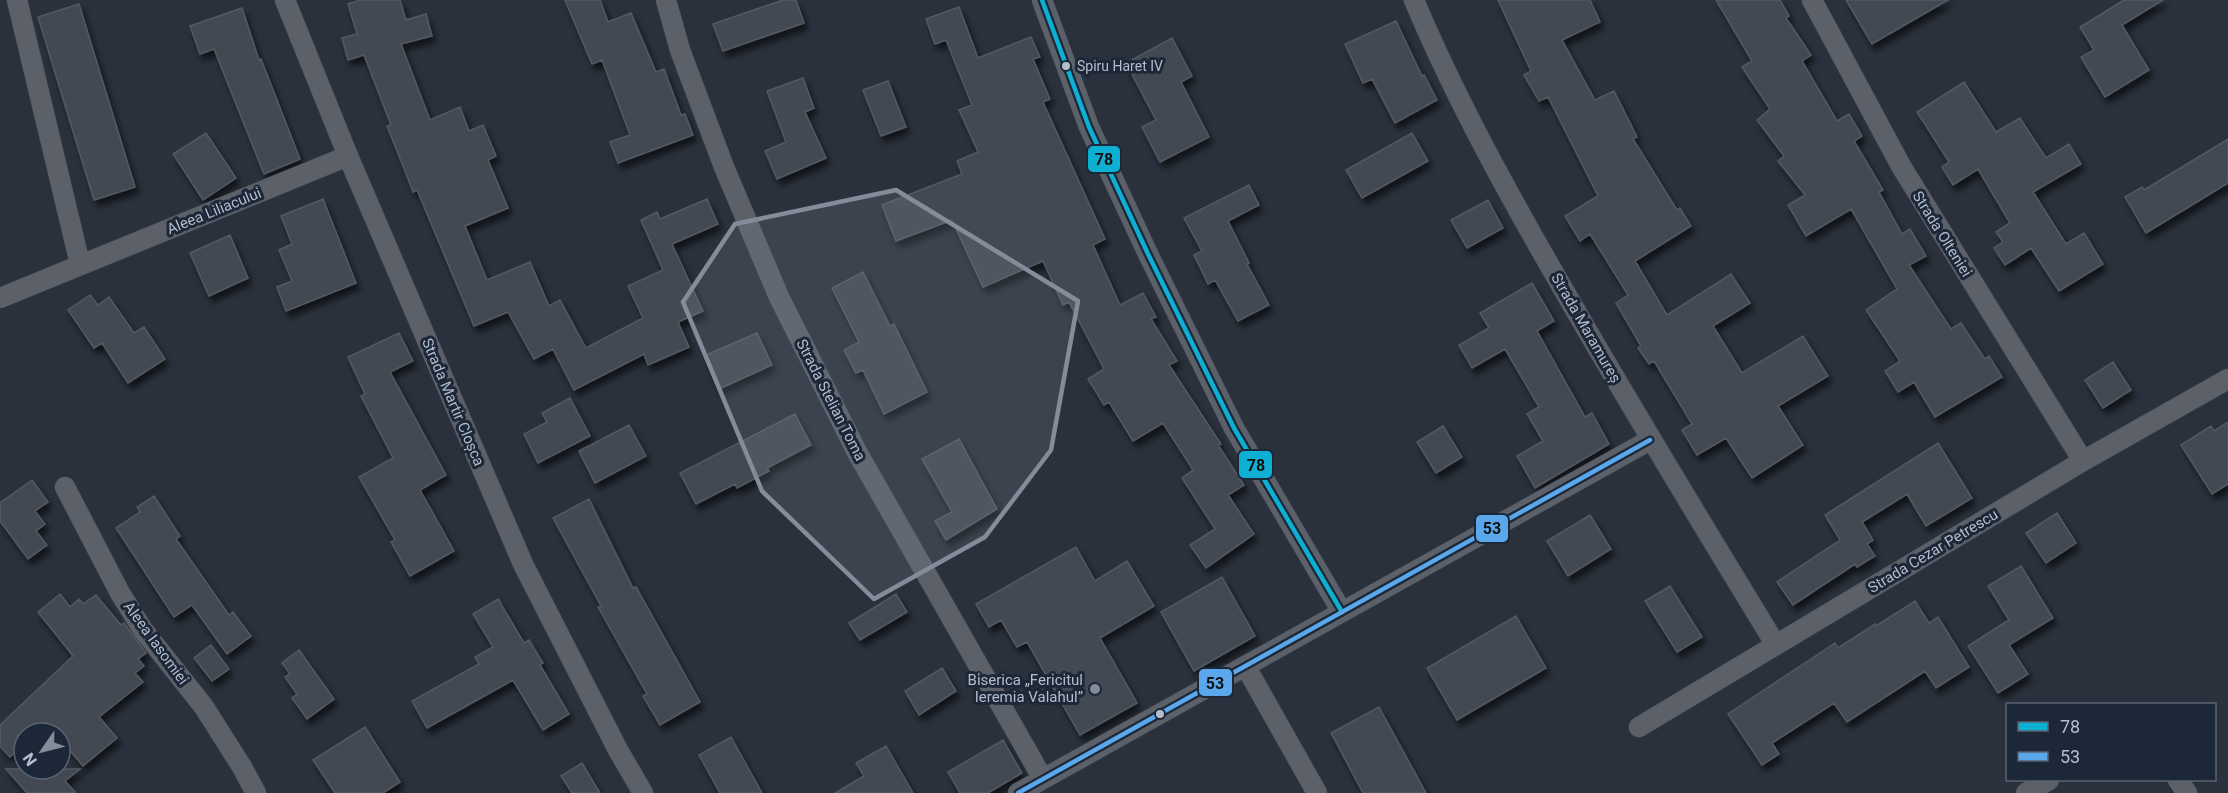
<svg xmlns="http://www.w3.org/2000/svg" width="2228" height="793" font-family="Roboto,sans-serif">
<style>
.building{fill:#434952;stroke:#525962;stroke-width:1.5;filter:url(#shadow)}
.lines{fill:none;stroke-linecap:round;stroke-linejoin:round}
.minor-casing{stroke:#474c54;stroke-width:21}
.minor{stroke:#5b6069;stroke-width:20}
.bus-1-casing{stroke:#1c2737;stroke-width:9}
.bus-2-casing{stroke:#1c2737;stroke-width:9}
.bus-1{stroke:#0dafd3;stroke-width:4.5}
.bus-2{stroke:#5aa8eb;stroke-width:4.5}
.marked{fill:#848c9a;fill-opacity:0.2;stroke:#848c9a;stroke-width:4.5;stroke-linejoin:round}
.bus-dot{fill:#b4bdcc;stroke:#1c2737;stroke-width:2}
.poi-dot{fill:#848c9a;stroke:#1c2737;stroke-width:2}
.labels{text-anchor:middle;dominant-baseline:central;stroke-width:6;stroke-linejoin:round;paint-order:stroke}
.bus-label{font-size:14px;fill:#b4bdcc;stroke:#1c2737;text-anchor:start}
.street-label{font-size:15px;fill:#b4bdcc;stroke:#1c2737}
.poi-label{font-size:15px;fill:#b4bdcc;stroke:#1c2737;text-anchor:end}
.line-badge{stroke:#1c2737;stroke-width:2}
.pale-badge-label{font-size:16px;text-anchor:middle;font-weight:bold;fill:#111}
</style>
<defs>
<filter id="shadow"><feDropShadow dx="3.5" dy="6" stdDeviation="3" flood-color="#0009"/></filter>
</defs>
<rect width="100%" height="100%" fill="#2a313c"/>
<!-- building -->
<path class="building" d="M360,0H400L406,20L426,14L432,36L401,44L430,120L460,107L469,131L483,125L496,156L488,160L508,208L465,226L487,280L530,262L549,306L560,300L586,348L643,318L628,286L663,270L641,220L657,212L660,219L707,199L718,224L672,244L703,311L678,322L689,347L648,365L644,354L574,390L553,349L534,359L508,312L474,326L417,190L413,192L405,171L387,126L391,125L364,55L348,60L342,38L357,34L348,4Z
M565,0H600L608,22L631,13L656,72L664,69L681,115L685,114L693,135L618,163L610,142L630,135L602,60L592,64Z
M783,0H796L804,23L723,51L713,24Z
M1498,0H1590L1600,22L1562,40L1595,100L1614,91L1637,137L1633,139L1677,210L1680,208L1691,226L1635,261L1667,315L1731,274L1750,303L1713,326L1742,373L1803,336L1828,376L1778,406L1803,445L1752,478L1726,438L1697,455L1682,430L1692,424L1654,361L1649,364L1638,348L1641,346L1616,303L1628,295L1590,234L1580,241L1565,216L1598,196L1548,97L1539,101L1524,75L1531,71Z
M1716,0H1780L1789,16L1786,18L1811,55L1802,61L1837,121L1849,114L1862,136L1854,141L1883,190L1879,192L1902,234L1910,229L1926,256L1909,265L1951,329L1961,323L1985,359L1989,356L2002,377L1935,417L1914,382L1898,392L1885,371L1900,361L1866,310L1897,289L1851,209L1806,236L1788,205L1805,195L1778,161L1784,156L1757,120L1770,109L1742,67L1752,61Z
M1846,0H1948L1872,44Z
M2124,0H2163L2122,25L2149,70L2105,97L2081,57L2094,50L2080,27Z
M79,4L135,187L94,200L38,17Z
M959,7L978,58L1031,37L1040,57L1033,59L1050,99L1043,102L1105,239L1093,245L1120,305L1143,293L1156,317L1151,319L1177,361L1169,365L1221,444L1218,445L1244,485L1228,495L1254,534L1206,568L1190,545L1215,529L1182,478L1193,470L1163,423L1133,441L1109,402L1104,405L1088,379L1104,369L1069,302L1063,305L1043,261L983,287L952,220L896,241L882,205L962,174L957,161L978,152L959,110L972,105L946,40L935,44L926,19Z
M242,8L259,60L261,59L300,159L264,174L214,49L200,54L190,26Z
M1396,21L1422,76L1424,75L1437,100L1395,123L1372,79L1363,83L1345,44Z
M1172,38L1192,76L1181,82L1209,137L1160,162L1142,127L1156,120L1126,63Z
M803,78L814,108L805,112L826,158L777,179L765,151L786,142L767,91Z
M888,81L906,127L881,136L863,90Z
M1964,82L1996,132L2020,118L2046,158L2069,144L2081,164L2033,192L2066,244L2084,233L2103,264L2059,291L2031,248L2005,265L1994,248L2003,242L1996,232L2010,223L1978,169L1953,185L1942,167L1949,162L1917,112Z
M206,133L236,178L203,200L173,154Z
M1412,133L1428,161L1362,198L1346,170Z
M2228,139V183L2146,233L2125,197L2142,187L2144,190Z
M1249,185L1259,205L1228,221L1249,263L1247,264L1269,305L1238,321L1215,280L1208,284L1194,255L1202,251L1184,218Z
M323,199L356,283L286,311L277,287L292,281L279,250L292,244L281,216Z
M1488,200L1503,228L1467,248L1451,220Z
M230,235L248,278L209,296L190,253Z
M863,272L890,326L894,324L927,392L884,414L863,370L856,373L844,350L859,342L832,288Z
M1532,283L1554,321L1537,331L1585,417L1592,413L1609,444L1535,488L1517,456L1543,441L1527,414L1539,407L1505,349L1472,368L1459,345L1489,328L1480,313Z
M90,295L98,305L109,297L134,333L144,327L165,359L128,383L102,343L94,348L68,310Z
M399,333L413,361L390,372L446,475L420,490L454,551L410,576L391,542L395,540L359,477L393,458L361,396L365,394L348,357Z
M757,333L772,365L719,389L704,356Z
M2113,362L2131,390L2103,408L2085,380Z
M570,398L590,436L538,463L524,434L547,422L542,413Z
M795,414L811,445L767,468L769,471L737,488L735,484L696,504L680,473Z
M2228,422V484L2212,494L2181,445L2211,426L2214,431Z
M629,425L646,456L595,483L579,451Z
M1443,426L1462,457L1436,473L1417,442Z
M959,439L997,509L946,540L935,521L952,512L922,459Z
M1938,443L1972,498L1926,526L1907,494L1862,522L1873,540L1867,544L1875,556L1857,567L1855,564L1793,605L1777,582L1840,540L1825,515Z
M32,480L48,502L35,511L45,524L36,531L47,545L28,559L0,521V503Z
M154,496L180,536L176,539L229,615L233,612L251,636L227,654L192,605L174,617L116,528L140,512L137,507Z
M589,499L633,588L636,587L700,702L660,725L643,696L647,694L598,607L601,606L553,518Z
M2057,513L2076,543L2046,563L2026,533Z
M1590,515L1611,549L1568,576L1547,541Z
M1076,547L1095,581L1127,561L1154,606L1100,638L1137,703L1080,735L1027,642L1017,647L1001,620L989,627L976,604Z
M2021,566L2053,618L2009,645L2028,674L1998,693L1968,646L2009,620L1988,586Z
M1222,577L1255,636L1194,671L1161,612Z
M1670,586L1702,637L1677,652L1645,601Z
M60,594L70,607L79,599L83,604L96,595L121,625L124,623L146,653L138,659L144,666L135,673L143,682L99,717L117,738L83,766L60,739V733H55L46,722L35,733H24V743L10,757L0,746V725L73,656L38,612Z
M896,594L907,612L860,640L849,623Z
M498,599L524,643L529,640L543,663L540,665L569,714L543,730L513,680L427,728L412,701L479,664L475,657L493,647L473,614Z
M1915,601L1929,623L1938,617L1969,667L1936,688L1925,671L1847,722L1834,703L1772,743L1779,754L1762,765L1728,714L1835,643L1838,648L1875,624L1876,626Z
M1516,616L1546,668L1457,720L1427,668Z
M211,645L229,669L212,681L194,658Z
M299,650L334,699L307,719L292,698L297,694L285,677L290,674L282,663Z
M942,668L956,691L919,715L905,691Z
M1379,707L1426,793H1363L1331,733Z
M365,727L400,782L383,793H335L313,760Z
M731,737L762,793H720L699,755Z
M1003,740L1022,773L988,793H960L948,772Z
M886,746L913,793H835L864,776L856,763Z
M582,763L600,793H572L561,776Z
M6,769H80L65,781L76,793H27Z"/>
<g class="lines">
<defs>
<path id="minor" d="M17,0L80,264
M285,0L348,156L523,564L618,750L643,793
M666,0L680,50L724,167L779,297L857,452L1043,779
M1042,0L1089,127L1148,254L1234,428L1342,612
M1414,0C1457,102 1511,199 1566,294C1634,412 1705,529 1776,645
M1812,0L1901,166L2083,461
M0,298L348,156
M65,487L120,593L143,630L204,707L242,767L256,793
M1246,667L1317,793
M1639,727L2083,461L2228,379
M2178,780L2187,793
M1018,793L1650,440
M2026,793L2049,780"/>
</defs>
<!-- minor casing -->
<use href="#minor" class="minor-casing"/>
<!-- minor -->
<use href="#minor" class="minor"/>
<defs>
<path id="bus-1" d="M1042,0L1089,127L1148,254L1234,428L1342,612"/>
<path id="bus-2" d="M1018,793L1650,440"/>
</defs>
<!-- bus-1 casing -->
<use href="#bus-1" class="bus-1-casing"/>
<!-- bus-2 casing -->
<use href="#bus-2" class="bus-2-casing"/>
<!-- bus-1 -->
<use href="#bus-1" class="bus-1"/>
<!-- bus-2 -->
<use href="#bus-2" class="bus-2"/>
</g>
<!-- marked area -->
<path class="marked" d="M896,190L1078,301L1051,450L985,537L874,599L762,491L683,302L735,224Z"/>
<!-- markers -->
<g class="bus-dot">
<circle cx="1066" cy="66" r="5"/>
<circle cx="1160" cy="714" r="5"/>
</g>
<circle class="poi-dot" cx="1095" cy="689" r="6"/>
<g class="labels">
<!-- bus labels -->
<g class="bus-label">
<text x="1077" y="66">Spiru Haret IV</text>
</g>
<!-- street labels -->
<g class="street-label">
<text transform="translate(214 211) rotate(-22)">Aleea Liliacului</text>
<text transform="translate(1942 234) rotate(58)">Strada Olteniei</text>
<text transform="translate(1586 328) rotate(60)">Strada Maramureș</text>
<text transform="translate(831 400) rotate(63)">Strada Stelian Toma</text>
<text transform="translate(453 402) rotate(67)">Strada Martir Cloșca</text>
<text transform="translate(1933 551) rotate(-31)">Strada Cezar Petrescu</text>
<text transform="translate(156 643) rotate(54)">Aleea Iasomiei</text>
</g>
<!-- poi labels -->
<g class="poi-label">
<text x="1083" y="680">Biserica „Fericitul<tspan x="1083" dy="17">Ieremia Valahul”</tspan></text>
</g>
</g>
<g class="line-badge">
<rect x="1087" y="145" width="34" height="28" rx="6" fill="#0dafd3"/>
<rect x="1238" y="450" width="35" height="29" rx="6" fill="#0dafd3"/>
<rect x="1475" y="514" width="34" height="29" rx="6" fill="#5aa8eb"/>
<rect x="1198" y="668" width="35" height="29" rx="6" fill="#5aa8eb"/>
</g>
<g class="pale-badge-label">
<text x="1104" y="165">78</text>
<text x="1256" y="471">78</text>
<text x="1492" y="534">53</text>
<text x="1215" y="689">53</text>
</g>
<!-- legend -->
<rect x="2006" y="703" width="210" height="78" fill="#1c2737" stroke="#596373" stroke-width="1.5"/>
<rect x="2018" y="722" width="30" height="9" fill="#0dafd3" stroke="#596373" stroke-width="1.5"/>
<text x="2060" y="733" font-size="18" fill="#b4bdcc">78</text>
<rect x="2018" y="752" width="30" height="9" fill="#5aa8eb" stroke="#596373" stroke-width="1.5"/>
<text x="2060" y="763" font-size="18" fill="#b4bdcc">53</text>
<!-- north arrow -->
<g transform="translate(42 751) rotate(235)"><circle r="28" fill="#1c2737" stroke="#596373" stroke-width="1.5"/>
<path d="M0-4.5L10 22L0 15L-10 22Z" fill="#848c9a"/>
<text y="-9" font-size="16" font-weight="bold" text-anchor="middle" fill="#b4bdcc">N</text>
</g>
</svg>
